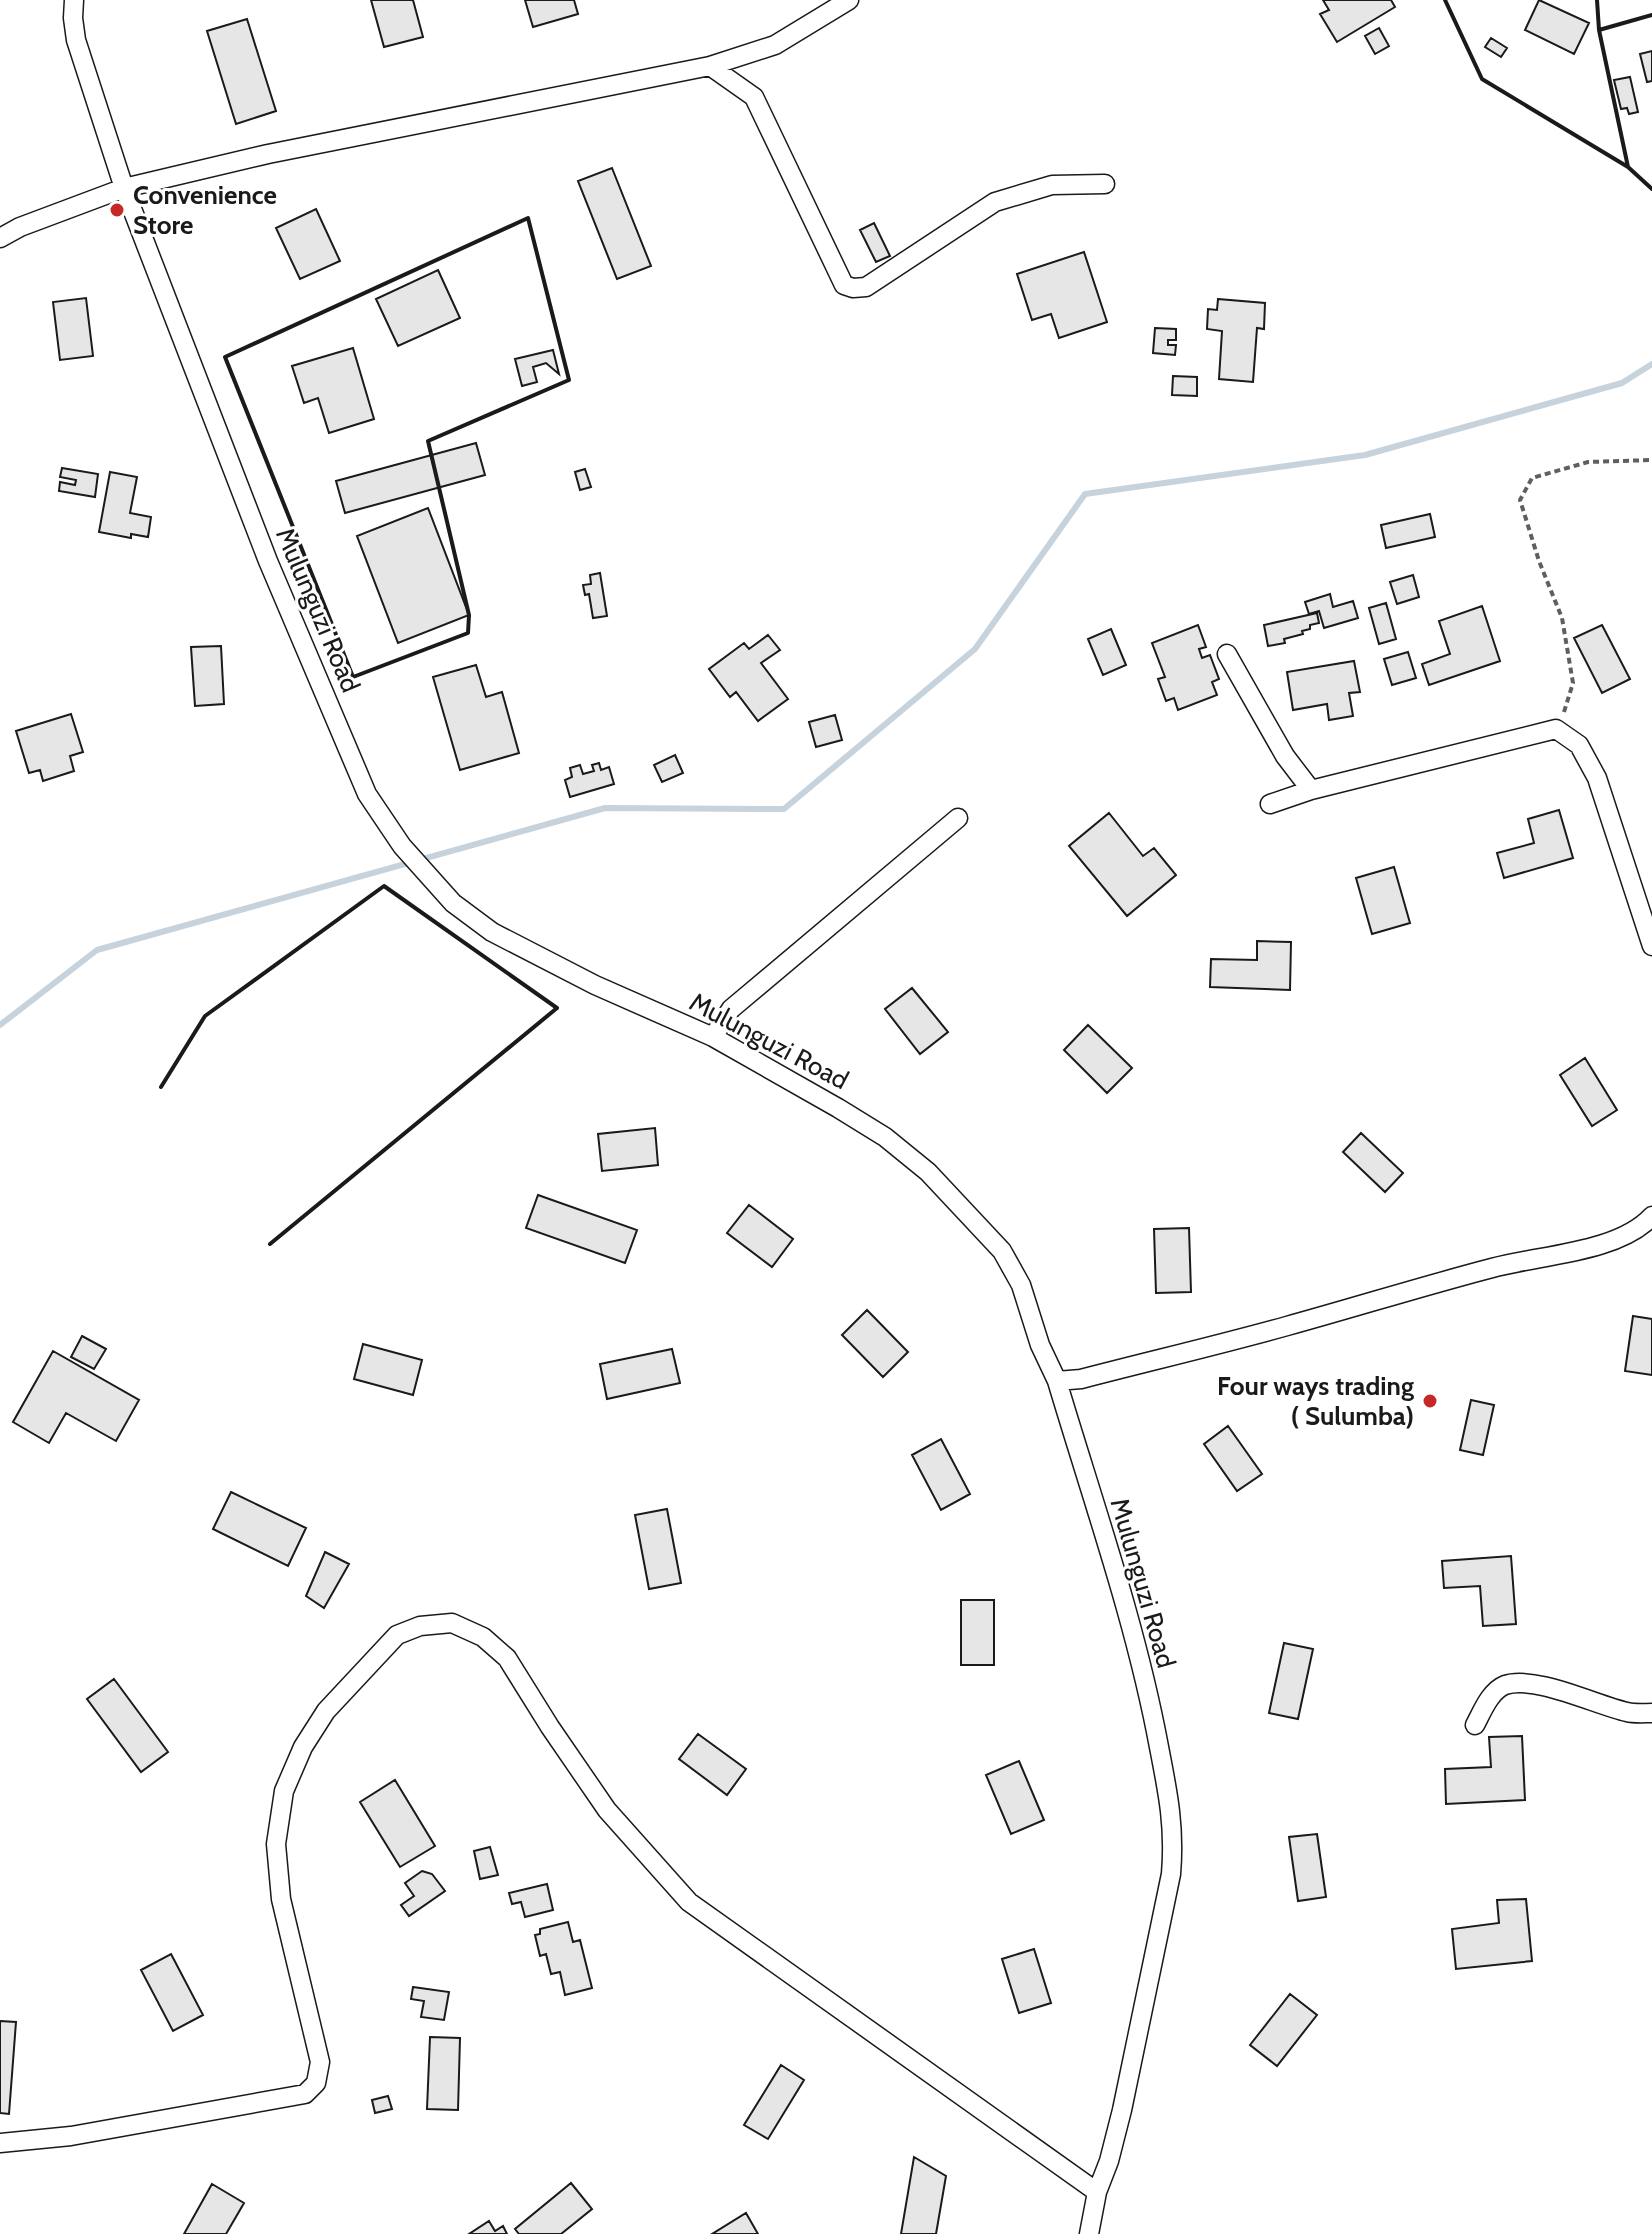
<svg xmlns="http://www.w3.org/2000/svg" width="1652" height="2234" font-family="Cabin,sans-serif">
<style>
.lines{fill:none;stroke-linecap:round;stroke-linejoin:round}
.stream{stroke:#c6d2dc;stroke-width:6}
.building{fill:#e6e6e6;stroke:#1a1a1a;stroke-width:2}
.minor-casing{stroke:#1a1a1a;stroke-width:21}
.path{stroke:#5f5f5f;stroke-width:4;stroke-dasharray:6 4;stroke-linecap:butt}
.minor{stroke:#fff;stroke-width:18}
.wall{stroke:#1a1a1a;stroke-width:4}
.poi-dot{fill:#c62828;stroke:#fff;stroke-width:3}
.labels{text-anchor:middle;dominant-baseline:central;stroke-width:6;stroke-linejoin:round;paint-order:stroke}
.poi-label{font-size:26px;font-weight:bold;fill:#1a1a1a;stroke:#fff;text-anchor:start}
.street-label{font-size:26px;fill:#1a1a1a;stroke:#fff}
</style>
<rect width="100%" height="100%" fill="#fff"/>
<g class="lines">
<!-- stream -->
<path class="stream" d="M0,1025L97,950L605,808L784,809L975,649L1085,494L1365,455L1622,383L1652,364"/>
</g>
<!-- building -->
<path class="building" d="M371,0H413L423,37L384,47Z
M525,0H574L578,14L533,27Z
M1323,0H1391L1395,7L1337,42L1320,14L1329,10Z
M1539,0L1589,23L1574,54L1525,30Z
M247,19L276,111L236,124L207,31Z
M1379,28L1389,46L1375,54L1365,36Z
M1491,38L1507,48L1501,57L1485,47Z
M1652,51V81L1647,82L1640,54Z
M1630,77L1638,112L1629,114L1627,108L1621,109L1614,80Z
M612,168L651,266L617,279L578,181Z
M316,209L340,261L300,279L276,228Z
M874,223L890,256L876,262L860,230Z
M1084,252L1107,322L1059,338L1051,314L1032,320L1017,274Z
M438,270L460,318L398,346L376,299Z
M86,298L93,356L60,360L53,302Z
M1218,299L1265,303L1264,329L1257,328L1253,382L1219,379L1222,331L1207,329L1208,309L1217,310Z
M1155,328L1176,329V340H1168V345H1176L1175,355L1153,353Z
M353,348L374,419L329,433L318,398L304,403L292,366Z
M553,350L559,374L546,363L533,367L537,382L522,386L515,359Z
M1173,376L1197,377V396L1172,395Z
M476,443L485,475L345,513L336,481Z
M62,468L98,474L95,497L59,491L60,482L75,485L76,480L60,477Z
M585,469L591,487L580,490L575,472Z
M110,472L137,477L130,513L151,517L148,537L131,534V538L99,532Z
M428,508L469,615L398,643L357,536Z
M1430,514L1435,537L1386,548L1381,525Z
M600,573L607,616L593,618L589,594L585,595L583,585L591,584L590,575Z
M1413,575L1419,597L1397,604L1390,582Z
M1330,594L1333,607L1353,601L1358,618L1324,628L1319,611L1309,614L1305,602Z
M1386,603L1396,639L1379,644L1369,608Z
M1482,606L1500,661L1429,685L1422,664L1450,654L1439,621Z
M1317,613L1319,623L1310,625V629L1302,631L1303,634L1284,639L1285,643L1268,646L1264,625Z
M1198,625L1206,647L1199,649L1202,658L1210,655L1219,679L1212,682L1217,695L1178,710L1174,698L1166,701L1158,679L1165,677L1152,643Z
M1602,625L1630,679L1602,693L1574,638Z
M1111,629L1126,665L1103,675L1088,639Z
M768,635L780,650L761,663L788,699L758,721L736,692L730,697L709,669L744,643L749,649Z
M221,646L224,704L195,706L191,647Z
M1408,652L1416,678L1392,685L1384,659Z
M1354,661L1360,692L1349,693L1353,716L1329,720L1327,704L1293,710L1287,672Z
M476,665L486,697L502,692L519,753L460,770L433,677Z
M71,714L83,752L70,756L74,771L43,781L40,770L29,773L16,731Z
M835,715L842,740L816,747L809,722Z
M675,755L683,773L662,782L654,765Z
M599,763L601,770L609,767L614,784L570,797L565,780L572,777L570,768L580,765L583,774L594,771L592,765Z
M1559,810L1573,858L1504,878L1497,853L1534,843L1528,819Z
M1109,813L1143,856L1154,848L1176,875L1127,916L1069,846Z
M1394,867L1410,923L1372,934L1356,878Z
M1257,941L1291,942L1290,990L1210,987L1211,959L1257,960Z
M912,988L948,1032L920,1054L885,1009Z
M1088,1025L1132,1068L1107,1093L1064,1050Z
M1585,1058L1617,1110L1592,1126L1560,1075Z
M655,1128L658,1165L602,1171L598,1134Z
M1361,1133L1403,1173L1385,1192L1343,1152Z
M538,1195L637,1230L625,1263L526,1228Z
M749,1205L793,1239L772,1267L727,1233Z
M1189,1228L1191,1292L1156,1293L1154,1229Z
M867,1310L908,1352L883,1377L842,1335Z
M1633,1316L1652,1319V1375L1625,1371Z
M82,1336L106,1349L94,1369L71,1357Z
M363,1344L422,1360L413,1395L354,1379Z
M672,1349L680,1383L607,1399L600,1364Z
M53,1351L139,1400L116,1441L66,1413L49,1443L13,1422Z
M1471,1400L1494,1405L1483,1455L1460,1450Z
M1228,1426L1262,1474L1237,1491L1204,1444Z
M941,1439L970,1494L941,1510L912,1455Z
M231,1492L306,1528L288,1566L213,1529Z
M667,1509L681,1583L649,1589L635,1515Z
M325,1552L349,1564L324,1608L306,1596Z
M1511,1556L1516,1624L1483,1626L1480,1586L1444,1588L1442,1561Z
M961,1600H994V1665H961Z
M1284,1643L1313,1649L1298,1719L1269,1713Z
M114,1679L168,1752L141,1772L87,1699Z
M698,1734L746,1769L727,1795L679,1759Z
M1522,1736L1525,1800L1446,1804L1445,1769L1491,1767L1489,1737Z
M1019,1761L1044,1820L1011,1834L986,1775Z
M395,1780L435,1846L400,1867L360,1802Z
M1317,1834L1326,1897L1298,1901L1289,1837Z
M490,1847L498,1875L480,1879L474,1851Z
M422,1871L432,1874L445,1891L409,1916L401,1905L414,1896L405,1883Z
M547,1884L553,1910L525,1917L521,1902L512,1904L509,1893Z
M1526,1899L1532,1961L1456,1969L1452,1929L1499,1923L1497,1900Z
M568,1922L573,1942L580,1940L592,1988L565,1995L560,1972L551,1974L546,1954L540,1956L535,1935L540,1934V1929Z
M1034,1949L1051,2003L1019,2013L1002,1959Z
M171,1954L203,2015L173,2031L141,1970Z
M413,1987L449,1992L444,2020L421,2017L424,2001L411,1999Z
M1290,1994L1317,2015L1277,2066L1250,2045Z
M0,2021L16,2022L9,2114L0,2113Z
M430,2037L460,2038L458,2110L427,2109Z
M781,2065L804,2080L768,2139L744,2125Z
M388,2096L392,2109L375,2113L372,2100Z
M914,2157L946,2176L936,2234H901Z
M571,2183L592,2209L561,2234H519L515,2229Z
M212,2184L244,2203L226,2234H184Z
M746,2213L758,2234H712Z
M489,2221L495,2231L503,2226L507,2234H469Z"/>
<g class="lines">
<defs>
<path id="minor" d="M74,0L73,18L76,40L124,188L268,561L367,794L402,846L453,903L492,932L595,985L713,1037L838,1108L885,1137L928,1172L1002,1251L1021,1285L1040,1345L1057,1381C1093,1502 1136,1623 1159,1747C1168,1793 1175,1827 1171,1874L1122,2110L1109,2161L1097,2192L1089,2234
M710,66L754,97L844,285L853,288L866,287L995,202L1052,185L1105,184
M0,238L20,227L124,188L268,154L710,66L775,45L849,0
M1227,654L1285,756L1311,790
M1270,804L1311,790L1556,729L1579,745L1597,778L1652,946
M713,1037L731,1009L958,818
M1057,1381L1081,1379C1150,1361 1219,1345 1287,1326C1356,1307 1423,1286 1492,1268C1539,1255 1618,1253 1652,1216
M1475,1725C1482,1712 1490,1691 1505,1685C1535,1675 1596,1705 1627,1712C1635,1714 1644,1713 1652,1713
M0,2143L71,2136L305,2094L316,2083L320,2062L281,1899L276,1844L284,1791L303,1747L326,1711L397,1635L420,1626L452,1623L483,1637L507,1658L550,1727L607,1810L689,1902L1097,2192"/>
</defs>
<!-- minor casing -->
<use href="#minor" class="minor-casing"/>
<!-- path -->
<path class="path" d="M1564,712L1573,683L1562,618L1539,561L1520,500L1532,478L1588,462L1652,460"/>
<!-- minor -->
<use href="#minor" class="minor"/>
<!-- wall -->
<path class="wall" d="M1445,0L1482,79L1628,167L1652,189
M1597,0L1599,30L1628,167
M1599,30L1652,15
M528,218L569,380L428,441L469,615L468,633L353,677L225,357Z
M161,1087L205,1016L384,886L557,1008L270,1244"/>
</g>
<!-- markers -->
<g class="poi-dot">
<circle cx="117" cy="210" r="8"/>
<circle cx="1430" cy="1401" r="8"/>
</g>
<g class="labels">
<!-- poi labels -->
<g class="poi-label">
<text x="133" y="195">Convenience<tspan x="133" dy="30">Store</tspan></text>
<text x="1414" y="1386" text-anchor="end">Four ways trading<tspan x="1414" dy="30">( Sulumba)</tspan></text>
</g>
<!-- street labels -->
<g class="street-label">
<text transform="translate(318 610) rotate(67)">Mulunguzi Road</text>
<text transform="translate(769 1041) rotate(28)">Mulunguzi Road</text>
<text transform="translate(1143 1583) rotate(74)">Mulunguzi Road</text>
</g>
</g>
</svg>
